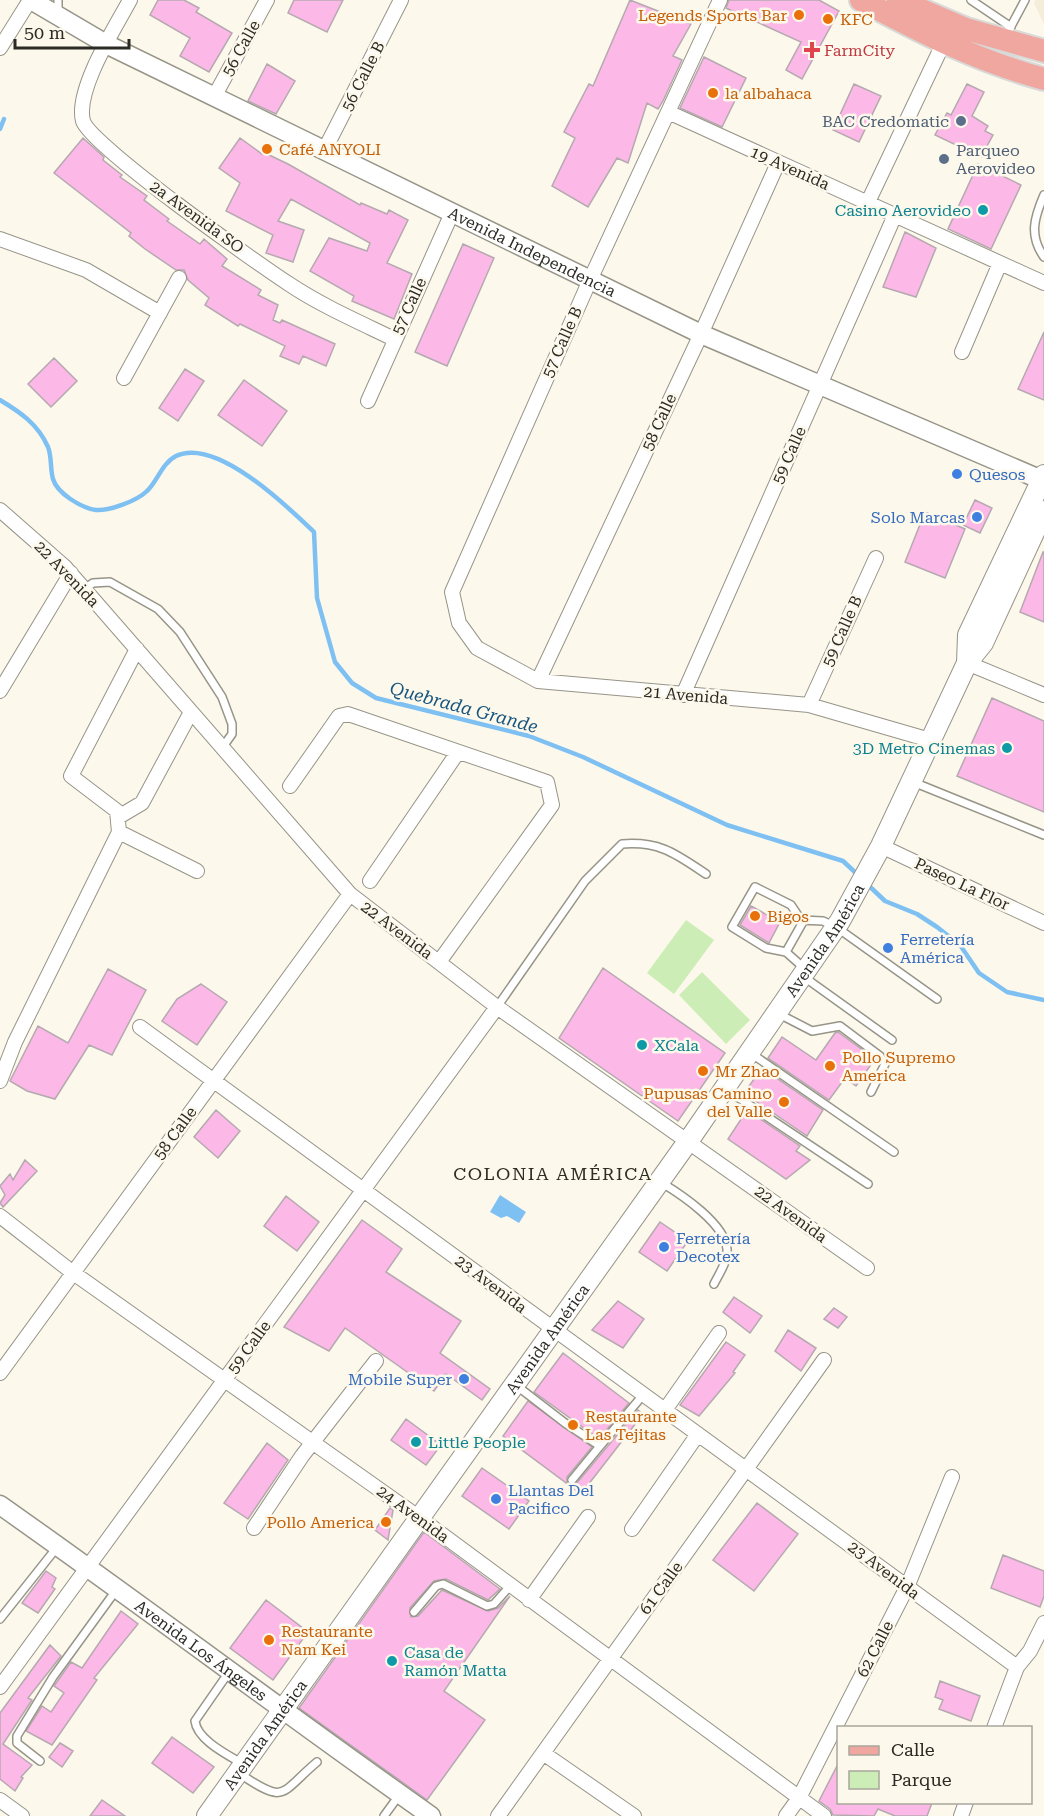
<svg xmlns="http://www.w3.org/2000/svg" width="1044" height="1816" font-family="'Roboto Serif',serif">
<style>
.built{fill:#f3edd9}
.green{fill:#cdedb7}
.water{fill:#7fc0f3}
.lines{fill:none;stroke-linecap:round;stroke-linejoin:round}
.stream{stroke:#7fc0f3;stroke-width:4.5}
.building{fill:#fcb8e6;stroke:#b5a9b0;stroke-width:1.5}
.service-casing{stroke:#979488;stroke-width:10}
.minor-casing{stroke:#979488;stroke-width:16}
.tertiary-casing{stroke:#979488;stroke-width:21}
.secondary-casing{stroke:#979488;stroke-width:22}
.primary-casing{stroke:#d9d9d8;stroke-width:26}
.service{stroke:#fff;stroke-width:7}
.minor{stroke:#fff;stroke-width:14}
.tertiary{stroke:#fff;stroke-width:18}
.secondary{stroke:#fff;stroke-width:20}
.primary{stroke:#efa79f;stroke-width:22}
.food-dot{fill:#e8710a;stroke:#fcf8eb;stroke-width:2}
.health-dot{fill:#e0444e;stroke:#fcf8eb;stroke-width:2}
.service-dot{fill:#5c6f8a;stroke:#fcf8eb;stroke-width:2}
.culture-dot{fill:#0f9aa8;stroke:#fcf8eb;stroke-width:2}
.shop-dot{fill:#3f7fe0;stroke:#fcf8eb;stroke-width:2}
.labels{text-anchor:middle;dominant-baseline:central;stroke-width:5;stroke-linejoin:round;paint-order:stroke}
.food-label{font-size:16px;fill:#c56008;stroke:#fcf8eb;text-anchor:start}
.street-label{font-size:16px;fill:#2b2a25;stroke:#fcf8eb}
.health-label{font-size:16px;fill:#be3a42;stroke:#fcf8eb;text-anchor:start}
.service-label{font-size:16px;fill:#4e5e75;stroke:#fcf8eb;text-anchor:end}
.culture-label{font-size:16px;fill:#0d838f;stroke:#fcf8eb;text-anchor:start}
.shop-label{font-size:16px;fill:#366cbe;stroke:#fcf8eb;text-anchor:start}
.water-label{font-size:18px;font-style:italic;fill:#17557e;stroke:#fcf8eb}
.neighbourhood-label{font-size:18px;letter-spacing:1.5px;fill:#2f2d23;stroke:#fcf8eb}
</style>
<rect width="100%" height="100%" fill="#fcf8eb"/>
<!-- built -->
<path class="built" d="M1035,0H1044V24L1034,3Z"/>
<!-- green -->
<path class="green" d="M686,920L714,940L674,994L647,973Z
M702,972L750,1020L726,1044L679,995Z"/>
<!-- water -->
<path class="water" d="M500,1195L526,1212L519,1223L507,1216L501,1218L490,1212Z"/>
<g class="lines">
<!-- stream -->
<path class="stream" d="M0,129L4,119
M0,400C20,412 38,424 48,447C52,457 50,469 53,479C57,493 81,508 96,510C109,511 137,501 147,491C157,482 162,463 176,456C216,437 287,506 314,532L317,598L335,662L352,683L376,698L529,736L583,757L727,825L843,861L858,875
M866,883L885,901L917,914L937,927L960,945L979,973L1007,992L1044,1000"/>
</g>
<!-- building -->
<path class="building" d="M158,0H184L199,8L196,12L232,33L209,72L180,56L190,38L150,15Z
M294,0H343L327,32L288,13Z
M630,0L691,24L673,56L682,60L663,101L658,109L647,103L628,163L617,158L588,207L552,186L575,138L564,132L589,84L593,86Z
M729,0H819L839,11L802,79L786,70L801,42L726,8Z
M704,57L746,78L722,127L680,108Z
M267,64L295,81L276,114L248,101Z
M854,84L881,96L859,142L833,130Z
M967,84L984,92L972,116L988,126L985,131L993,135L981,157L935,135L947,113L951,115Z
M83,138L104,157L103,160L122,175L120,177L147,196L144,200L169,219L167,221L200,244L204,239L227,259L222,266L261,290L258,295L278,305L273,320L280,323L282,320L335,344L326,366L303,356L299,364L280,356L285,346L240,324L238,326L205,305L209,298L188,280L184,270H176L145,249L129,236L131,233L54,173Z
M240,138L262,154L263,152L288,164L360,205L361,203L387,214L389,210L408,220L387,263L412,274L394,319L352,301L354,296L310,271L329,238L367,251L370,243L291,199L278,221L304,230L293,262L266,253L273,235L226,211L240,183L219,168Z
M978,164L1021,185L991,249L948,229Z
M905,232L936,248L916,297L883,287Z
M463,244L494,258L447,366L415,352Z
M1044,332V400L1018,389Z
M54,358L77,381L51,407L28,384Z
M185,369L204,381L178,421L159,408Z
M244,380L287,411L262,446L218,415Z
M975,500L992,508L980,533L963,525Z
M925,512L965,529L945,578L905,562Z
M1043,552H1044V622L1020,612Z
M992,698L1044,721V812L957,776Z
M751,906L780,922L769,943L740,925Z
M603,968L725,1053L678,1121L559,1038Z
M108,969L146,990L112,1055L89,1045L55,1099L27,1091L10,1081L38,1026L68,1043Z
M201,984L227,1002L197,1045L162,1021L177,999Z
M838,1032L875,1059L856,1086L845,1078L829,1100L768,1058L782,1037L816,1060L835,1033Z
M762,1068L823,1110L807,1136L744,1093Z
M216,1110L240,1131L218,1158L194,1137Z
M747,1110L800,1146L796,1151L810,1160L786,1179L728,1139Z
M25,1160L37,1171L3,1207L0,1203L5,1195L0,1186L10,1174L13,1180Z
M286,1196L319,1222L297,1251L264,1226Z
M362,1220L402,1249L386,1272L461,1321L440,1353L490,1389L482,1400L446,1374L434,1391L345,1328L329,1351L284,1327Z
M660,1222L688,1241L667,1271L639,1252Z
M734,1297L762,1316L750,1333L723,1312Z
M618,1301L644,1319L623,1348L592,1330Z
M834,1308L847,1317L838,1328L824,1319Z
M788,1330L816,1348L801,1371L775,1351Z
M726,1342L745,1355L733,1372L735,1373L699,1416L680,1405Z
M563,1353L629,1403L599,1439L534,1392Z
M528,1401L592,1447L567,1477V1482L572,1486L576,1484L638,1410L643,1414L581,1494L503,1436Z
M406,1419L441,1445L426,1465L391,1440Z
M267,1443L288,1460L248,1519L224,1503Z
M482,1468L529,1501L509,1529L462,1496Z
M757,1503L798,1534L754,1591L713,1560Z
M390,1508L393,1510L388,1540L375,1530Z
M424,1532L500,1589L488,1600L446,1579L434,1581L410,1608L411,1617L418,1616L442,1590L488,1611L498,1608L510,1596L444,1691L485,1720L427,1800L299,1708Z
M1003,1555L1044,1571V1596L1040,1607L991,1588Z
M46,1571L56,1578L52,1587L55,1589L38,1613L22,1603Z
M266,1600L308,1632L273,1680L230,1648Z
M121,1611L138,1624L94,1678L97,1680L52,1745L26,1731L42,1706L51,1712L64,1693L54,1686L71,1662L82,1668Z
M50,1645L61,1656L28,1698L32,1700L3,1744L32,1765L21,1777L23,1778L15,1791L0,1779V1713Z
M940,1681L980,1696L971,1721L939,1709L943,1700L935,1697Z
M172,1737L214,1767L193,1793L152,1763Z
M60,1743L73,1751L62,1767L49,1757Z
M838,1764V1803H932L927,1816H895L878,1809L874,1816L833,1815L830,1809L819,1801Z
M102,1800L125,1816H90Z"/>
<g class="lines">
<defs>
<path id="service" d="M971,0L1011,27
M58,14V0
M1009,30L1025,0
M1044,195C1034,218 1029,236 1044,257
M84,589L93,583L110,582L158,609L180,632L222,697L232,724V734L222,748
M913,782L1044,835
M804,920L786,952L804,968
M786,952L766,948L732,927L755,887L791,905L801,920L823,921L836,927L937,999
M804,977L892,1040
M497,1007L585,881L622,844C660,841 676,854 706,874
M779,1014L812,1031L840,1026L880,1056L885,1064L871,1092
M752,1054L894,1152
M727,1090L868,1184
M662,1183C682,1195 725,1224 727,1249C728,1261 719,1274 714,1284
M517,1386L565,1423L600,1446L643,1395
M572,1480L600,1446
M414,1612L436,1586L443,1584L487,1606L494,1604L510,1586
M0,1619L58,1546
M229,1672L195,1721C197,1740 228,1755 243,1764
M40,1761L17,1743V1736L53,1677L117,1589
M240,1774C287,1805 279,1794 317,1762
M384,1816L400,1794"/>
<path id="minor" d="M130,0C115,28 75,90 83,121C90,145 258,264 289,284C322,306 359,322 394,339
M720,0L590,280L452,592L459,623L477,648L538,681L809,705L930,740
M0,48L30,0
M214,97L267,0
M668,112L1044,283
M324,151L401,0
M868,202L943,44
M0,239L86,270L160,313
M962,352L1000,263
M124,378L179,278
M368,401L452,213
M0,510L65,567L350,894L497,1007L867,1268
M967,663L1044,695
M538,681L701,334L778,163
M0,691L71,573
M683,695L895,215
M809,705L876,558
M290,786L339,716L348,714L547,782L552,805L439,962
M120,816L142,803L191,712
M119,832L197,871
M881,846L1044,923
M370,881L458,752
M140,1027L1017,1667
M0,1081L15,1042L119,832L117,811L71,776L137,649
M0,1216L72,1272L421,1519L824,1816
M0,1373L350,894
M665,1410L719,1333
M254,1528L302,1456L376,1361
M632,1529L698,1434
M529,1600L588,1517
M0,1687L497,1007
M994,1728L1017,1667L1030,1651L1044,1623
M543,1753L634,1816
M0,1800L22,1816
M498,1816L824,1360
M786,1816L799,1798L907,1587L952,1477
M961,1816L966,1802"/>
<g id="tertiary">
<path id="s1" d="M31,0L106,44L701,334L1044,481"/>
<path id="s2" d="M0,1505C145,1607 286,1714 431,1816"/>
</g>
<g id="secondary">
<path d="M967,663L968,635L1044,475"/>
<path id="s3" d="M207,1816L689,1140L840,921L881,846L967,663L983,643L1044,511"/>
</g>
<path id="primary" d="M861,0C923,33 975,60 1044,79
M898,0L966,29L1044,51"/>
</defs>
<!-- service casing -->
<use href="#service" class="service-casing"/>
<!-- minor casing -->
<use href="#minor" class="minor-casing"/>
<!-- tertiary casing -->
<use href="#tertiary" class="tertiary-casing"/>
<!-- secondary casing -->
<use href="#secondary" class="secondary-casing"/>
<!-- primary casing -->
<use href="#primary" class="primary-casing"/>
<!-- service -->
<use href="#service" class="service"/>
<!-- minor -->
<use href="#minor" class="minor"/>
<!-- tertiary -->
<use href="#tertiary" class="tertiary"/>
<!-- secondary -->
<use href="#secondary" class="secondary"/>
<!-- primary -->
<use href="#primary" class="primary"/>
</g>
<!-- markers -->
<g class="food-dot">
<circle cx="799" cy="15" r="6"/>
<circle cx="828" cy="19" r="6"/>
<circle cx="713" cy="93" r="6"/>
<circle cx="267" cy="149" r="6"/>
<circle cx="755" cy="916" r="6"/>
<circle cx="830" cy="1066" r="6"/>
<circle cx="703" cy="1071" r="6"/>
<circle cx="784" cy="1102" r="6"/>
<circle cx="573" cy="1425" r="6"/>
<circle cx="386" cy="1522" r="6"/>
<circle cx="269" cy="1640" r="6"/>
</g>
<path class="health-dot" d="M809 41h6v6h6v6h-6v6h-6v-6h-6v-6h6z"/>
<g class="service-dot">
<circle cx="961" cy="121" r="6"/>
<circle cx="944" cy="159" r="6"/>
</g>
<g class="culture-dot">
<circle cx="983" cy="210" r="6"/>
<circle cx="1007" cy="748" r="6"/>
<circle cx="642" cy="1045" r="6"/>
<circle cx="416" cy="1442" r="6"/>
<circle cx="392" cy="1661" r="6"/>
</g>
<g class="shop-dot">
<circle cx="957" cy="474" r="6"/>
<circle cx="977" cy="517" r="6"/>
<circle cx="888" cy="948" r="6"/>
<circle cx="664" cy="1247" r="6"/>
<circle cx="464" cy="1379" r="6"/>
<circle cx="496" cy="1499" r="6"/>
</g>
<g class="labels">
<!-- food labels -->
<g class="food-label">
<text x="787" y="15" text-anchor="end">Legends Sports Bar</text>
<text x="840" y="19">KFC</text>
<text x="725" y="93">la albahaca</text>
<text x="279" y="149">Café ANYOLI</text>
<text x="767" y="916">Bigos</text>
<text x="842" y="1057">Pollo Supremo<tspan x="842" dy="18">America</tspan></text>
<text x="715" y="1071">Mr Zhao</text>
<text x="772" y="1093" text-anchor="end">Pupusas Camino<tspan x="772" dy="18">del Valle</tspan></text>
<text x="585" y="1416">Restaurante<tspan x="585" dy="18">Las Tejitas</tspan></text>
<text x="374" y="1522" text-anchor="end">Pollo America</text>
<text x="281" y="1631">Restaurante<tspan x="281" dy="18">Nam Kei</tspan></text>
</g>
<!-- street labels -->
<g class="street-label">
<text transform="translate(241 48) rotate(-61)">56 Calle</text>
<text transform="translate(363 76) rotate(-63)">56 Calle B</text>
<text transform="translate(790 168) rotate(24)">19 Avenida</text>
<text transform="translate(197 217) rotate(36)">2a Avenida SO</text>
<text stroke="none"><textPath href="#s1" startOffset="561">Avenida Independencia</textPath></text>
<text transform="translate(409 306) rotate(-65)">57 Calle</text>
<text transform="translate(562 342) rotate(-66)">57 Calle B</text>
<text transform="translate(659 422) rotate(-65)">58 Calle</text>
<text transform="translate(789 455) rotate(-66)">59 Calle</text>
<text transform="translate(67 574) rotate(46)">22 Avenida</text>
<text transform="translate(842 631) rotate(-66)">59 Calle B</text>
<text transform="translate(686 695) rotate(5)">21 Avenida</text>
<text transform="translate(962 884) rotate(25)">Paseo La Flor</text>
<text transform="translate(397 930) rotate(37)">22 Avenida</text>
<text stroke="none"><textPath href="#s3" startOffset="1072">Avenida América</textPath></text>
<text transform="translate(175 1133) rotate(-54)">58 Calle</text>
<text transform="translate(791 1214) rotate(36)">22 Avenida</text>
<text transform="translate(491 1284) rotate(37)">23 Avenida</text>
<text stroke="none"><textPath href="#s3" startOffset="586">Avenida América</textPath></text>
<text transform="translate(249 1347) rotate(-54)">59 Calle</text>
<text transform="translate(413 1514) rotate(36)">24 Avenida</text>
<text transform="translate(884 1570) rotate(37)">23 Avenida</text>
<text transform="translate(661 1588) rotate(-54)">61 Calle</text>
<text transform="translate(875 1649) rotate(-63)">62 Calle</text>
<text stroke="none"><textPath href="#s2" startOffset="248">Avenida Los Ángeles</textPath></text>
<text stroke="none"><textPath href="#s3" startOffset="100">Avenida América</textPath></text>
</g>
<!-- health labels -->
<g class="health-label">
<text x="824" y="50">FarmCity</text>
</g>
<!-- service labels -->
<g class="service-label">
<text x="949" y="121">BAC Credomatic</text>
<text x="956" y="150" text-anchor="start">Parqueo<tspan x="956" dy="18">Aerovideo</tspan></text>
</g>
<!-- culture labels -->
<g class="culture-label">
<text x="971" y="210" text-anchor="end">Casino Aerovideo</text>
<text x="995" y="748" text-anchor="end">3D Metro Cinemas</text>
<text x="654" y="1045">XCala</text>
<text x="428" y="1442">Little People</text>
<text x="404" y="1652">Casa de<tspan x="404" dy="18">Ramón Matta</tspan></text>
</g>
<!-- shop labels -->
<g class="shop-label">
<text x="969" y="474">Quesos</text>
<text x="965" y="517" text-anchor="end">Solo Marcas</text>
<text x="900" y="939">Ferretería<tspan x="900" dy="18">América</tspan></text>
<text x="676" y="1238">Ferretería<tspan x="676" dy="18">Decotex</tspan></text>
<text x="452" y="1379" text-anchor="end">Mobile Super</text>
<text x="508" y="1490">Llantas Del<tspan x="508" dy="18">Pacifico</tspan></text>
</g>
<!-- water labels -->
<g class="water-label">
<text transform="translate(464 707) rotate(15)">Quebrada Grande</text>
</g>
<!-- neighbourhood labels -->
<g class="neighbourhood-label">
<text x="553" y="1173">COLONIA AMÉRICA</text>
</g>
</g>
<!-- legend -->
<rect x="837" y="1726" width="195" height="78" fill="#fcf8eb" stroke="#a8a69c" stroke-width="1.5"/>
<rect x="849" y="1746" width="30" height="9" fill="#efa79f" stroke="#a8a69c" stroke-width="1.5"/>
<text x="891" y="1756" font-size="18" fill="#2b2a25">Calle</text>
<rect x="849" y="1771" width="30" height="18" fill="#cdedb7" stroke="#a8a69c" stroke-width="1.5"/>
<text x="891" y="1786" font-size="18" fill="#2b2a25">Parque</text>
<!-- scale -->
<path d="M15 39v9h114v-9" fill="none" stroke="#2b2a25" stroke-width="3"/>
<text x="24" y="39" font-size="18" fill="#2b2a25" stroke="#fcf8eb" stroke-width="4.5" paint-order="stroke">50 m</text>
</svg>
